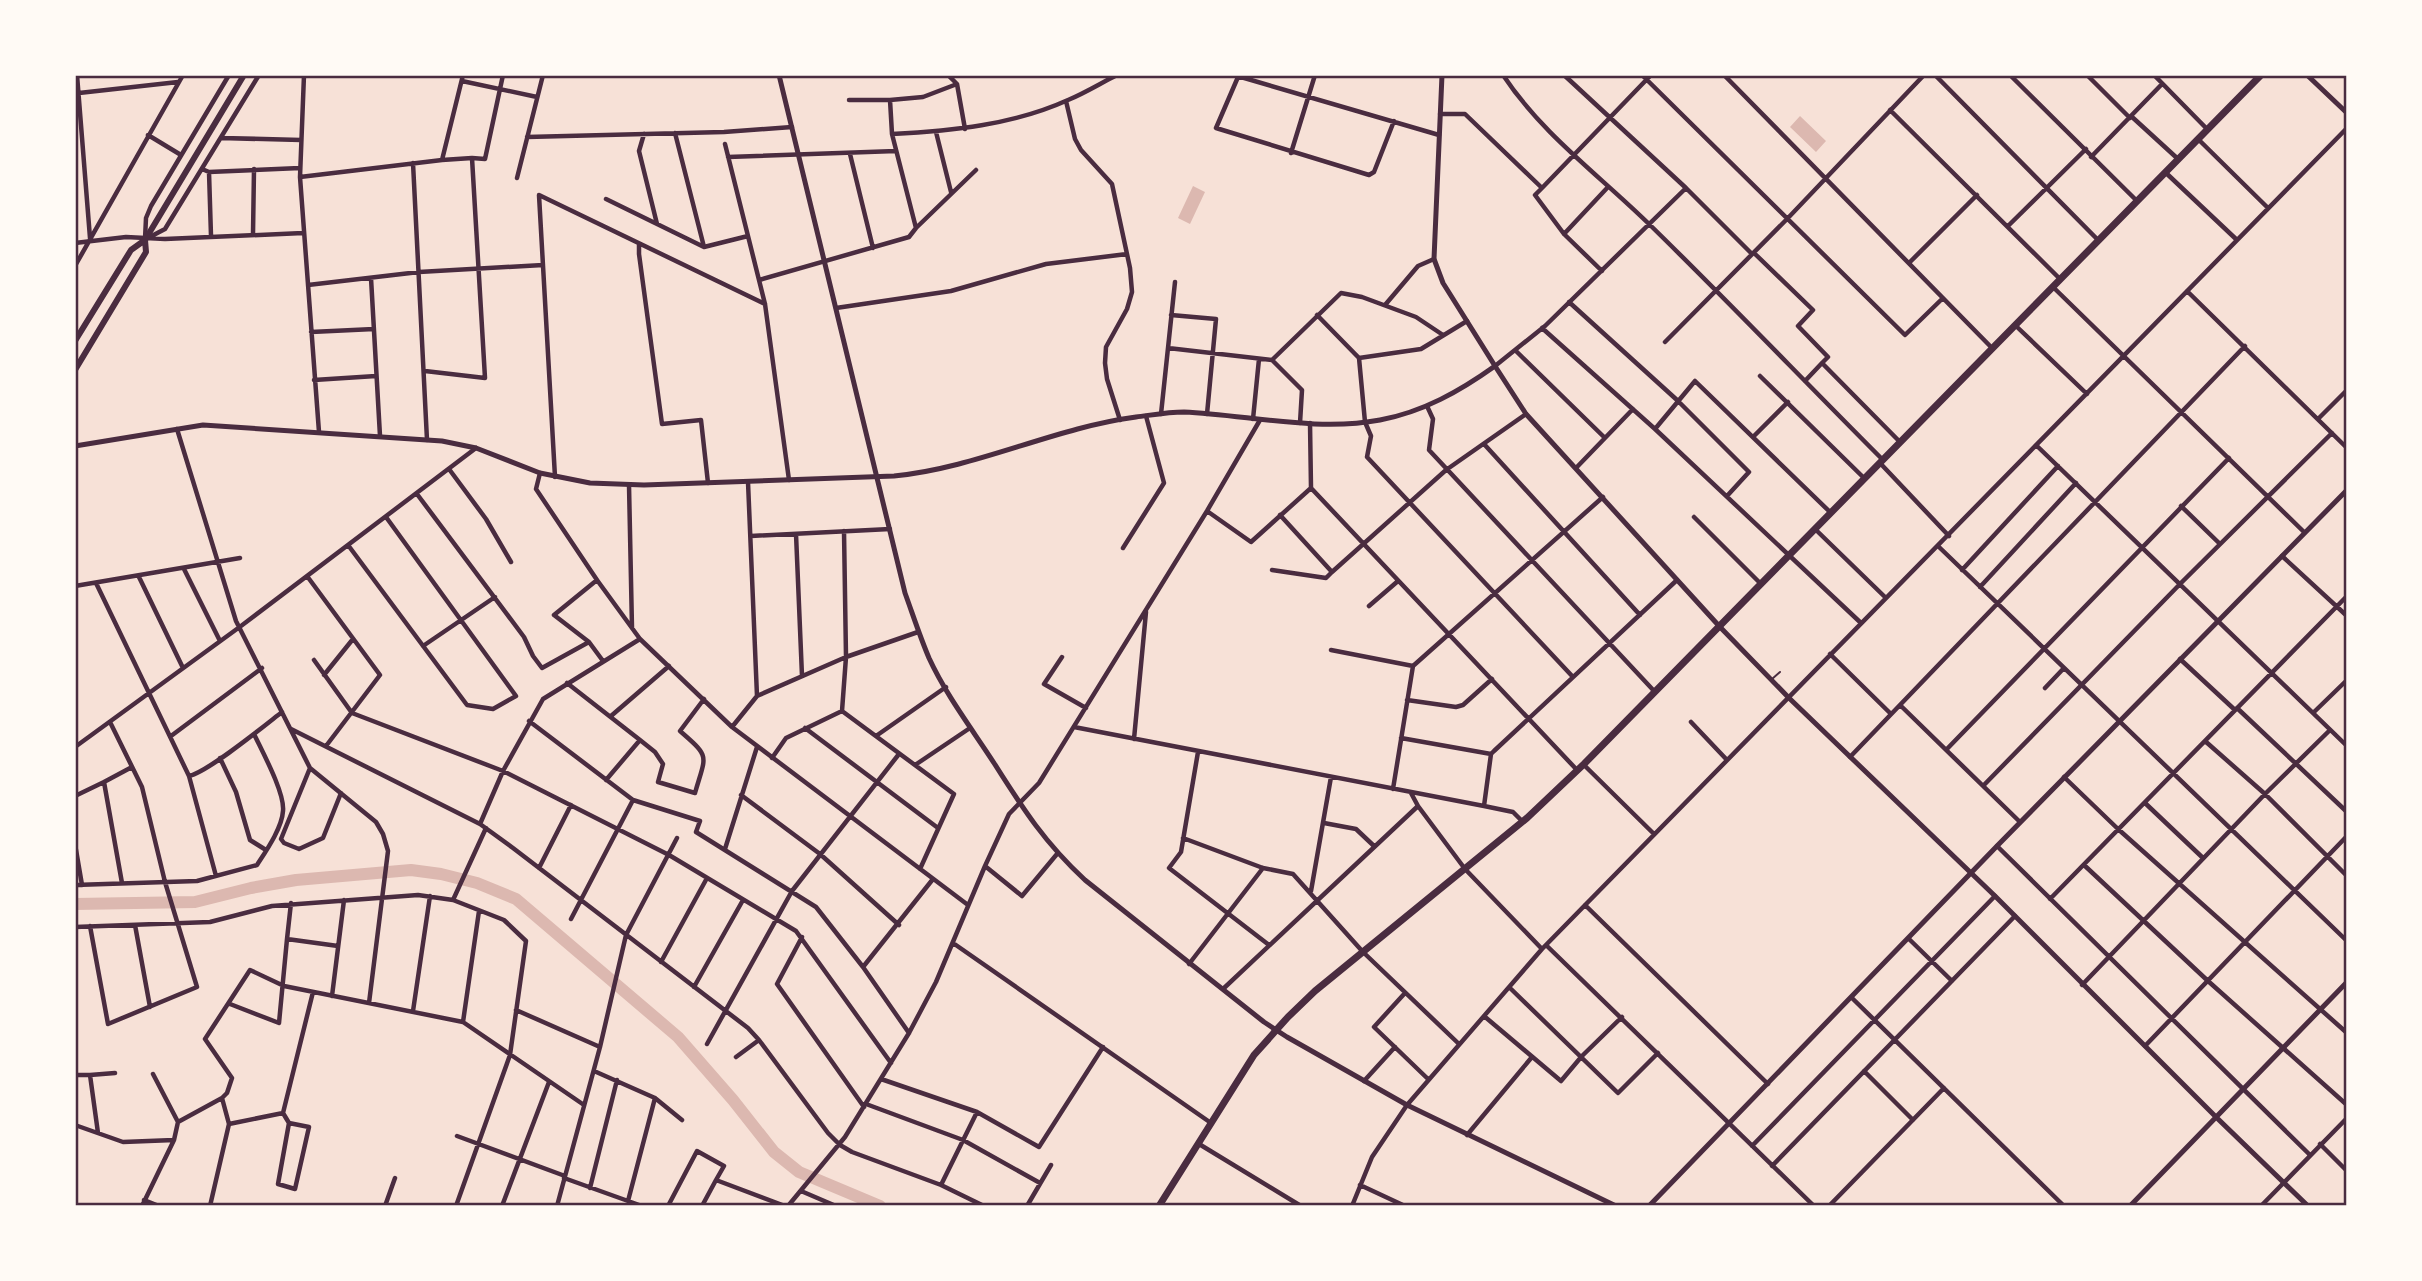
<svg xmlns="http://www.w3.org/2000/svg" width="2422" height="1281" font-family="'Noto Sans',sans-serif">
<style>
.water{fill:#dcb8b0}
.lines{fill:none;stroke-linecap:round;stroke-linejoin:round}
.river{stroke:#dcb8b0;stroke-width:12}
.service{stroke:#4a2c40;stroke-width:2}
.minor{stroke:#4a2c40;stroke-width:4.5}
.tertiary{stroke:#4a2c40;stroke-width:5}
.secondary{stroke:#4a2c40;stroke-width:5}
.primary{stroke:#4a2c40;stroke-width:6}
.trunk{stroke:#4a2c40;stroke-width:7}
.neatline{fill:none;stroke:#4a2c40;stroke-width:2.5}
</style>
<rect width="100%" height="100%" fill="#f7e1d7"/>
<!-- water -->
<path class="water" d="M1800,116L1826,141L1816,152L1790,127Z
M1193,186L1205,192L1190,224L1178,218Z"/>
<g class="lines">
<!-- river -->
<path class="river" d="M75,904L195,902L251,888L296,880L411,870L441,874L477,883L516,899L678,1037L733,1100L774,1152L799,1172L880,1206"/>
<!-- service -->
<path class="service" d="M1772,679L1780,672"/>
<!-- minor -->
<path class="minor" d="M77,75L90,238
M304,75L300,177L319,432
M463,75L442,160L472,158L485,159L503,75
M948,75L957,84L965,129
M1234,75L1439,135
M1503,75C1542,134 1599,175 1649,224C1728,301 1804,381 1882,459
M1564,75L1686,188L1752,254
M1642,75L1905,335L1943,298
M1724,75L1992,348
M1935,75L2098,240
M2010,75L2137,201
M2087,75L2130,118
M2154,75L2207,129
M1238,77L1216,128L1369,175L1374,172L1394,121
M462,81L537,97
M79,93L178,82
M890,100L923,97L957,84
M1066,101L1075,139L1081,150L1112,184L1130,268L1132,292L1127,309L1106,347L1105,363L1107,379L1120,420
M1890,110L2060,279
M1440,114H1465L1542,188L1651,75
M2131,116L2178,159
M936,132L951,192
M675,133L704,247
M644,134L639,151L657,224
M892,134C951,131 1013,125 1068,100C1085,93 1101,83 1117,75
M148,135L181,155
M527,137L724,132L792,127
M221,138L301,140
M2198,139L2268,208
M725,144L765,304L789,480
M1291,153L1315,75
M850,154L873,248
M728,157L896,151
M2091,157L2162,84
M413,163L427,440
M202,169L209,172L300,168
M209,172L211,236
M2165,172L2237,240
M300,177L442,160
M517,178L543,75
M1542,188L1535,195L1564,234L1602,271
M606,199L704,247L748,236
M2008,226L2086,149
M916,228L976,170
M253,234L254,169
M1564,234L1608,187
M145,239L146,218L151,206L229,75
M146,239L165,229L259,75
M75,243L126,237L165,239L303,233
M639,244V254L662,424L701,420L708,483
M1754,253L1813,310L1798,326L1828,357L1822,363
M1909,263L1977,195
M75,266L183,75
M371,278L380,436
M759,280L909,237L916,228L892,134L890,100H849
M308,285L419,272L543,265
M2053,287L2304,532
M2187,291L2347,448
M1569,302L1677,400L1749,472L1727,496
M1385,305L1418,266L1434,259
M836,308L951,291L1046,264L1127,254
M1171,315L1216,319L1207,414
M1317,315L1359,358L1365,422L1371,436L1367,457L1573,677
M2016,326L2087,394
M1542,328L1655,429L1861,623
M311,332L374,329
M1665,342L1788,218L1924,75
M1168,348L1272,360L1341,293L1362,297L1416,317L1443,335
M1516,351L1605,438
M1359,358L1421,349L1467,321
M1272,360L1302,390L1300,423
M1495,366L1545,326L1686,188
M425,371L485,378L472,158
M1760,376L1864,478
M314,380L376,376
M1805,381L1822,363L1900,442
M1427,406L1433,419L1429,450L1655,692
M1161,414L1175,282
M1253,419L1259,359
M2318,419L2347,390
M1310,423L1311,488L1577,770
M177,429L236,621L310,768L376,822L383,834L388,851L369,1003
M1655,429L1695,381L1831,513
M1753,437L1788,402
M1484,444L1640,615
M2036,445L2347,746
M1880,463L1949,536
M1576,468L1633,409
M449,469L486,519L511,562
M540,473L536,489L597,580L640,639L732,727L968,905
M555,477L539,195L765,304
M748,482L757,696
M629,485L632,628
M417,494L524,637L533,656L542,668L589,642
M2181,506L2220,544
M1207,511L1251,542L1311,488
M1280,515L1332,572L1446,470L1526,414
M1694,517L1761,584
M1815,529L1886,598
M844,531L846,657L842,711L954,794L920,869
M796,534L802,676
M751,536L890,529
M348,545L467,705L493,709L516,696L386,517
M1939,547L2347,941
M1123,548L1164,483L1146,416
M2282,556L2347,616
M184,569L220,641
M1272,570L1326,578L1332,572
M1962,570L2058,466
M307,576L380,675L326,746
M139,577L183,668
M597,580L554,615L589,642L603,661
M96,583L189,776L216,876
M75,586L240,558
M1980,587L2076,483
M1369,606L1398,581
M423,646L495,597
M1331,650L1413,666
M1830,654L1891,714
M1062,657L1044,684L1086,708
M2180,659L2235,710
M314,660L352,713L503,771L669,855L796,931L891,1063
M324,675L353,639
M567,683L640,740L606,780
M2045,688L2064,668
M1407,700L1456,707L1463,705L1492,679
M1900,705L2020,822
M2237,708L2347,812
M2313,713L2347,680
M611,716L669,666
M529,721L633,800L571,919
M1691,722L1727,760
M732,727L757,696L846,657L918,632
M1074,727L1484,806L1491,754L1494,751L1677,580
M805,728L938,828
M291,729L480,824L513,848L748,1028L759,1040L828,1133L840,1145L852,1152L941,1185L984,1206
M171,736L262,668
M876,736L946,687
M1401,738L1491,754
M1134,739L1146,612
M640,740L655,752L663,764L658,782L695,793C706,754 711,758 680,731L704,699
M2205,741L2265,794L2347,876
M75,747L241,626L476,448
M1946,750L2229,458
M1198,752L1181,852L1169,868L1269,945
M1850,757L2245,346
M220,758L236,792L250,840L266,850
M772,758L786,738L842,711
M915,765L970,728
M1584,765L1654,834
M310,768L281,839L284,843L299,849L323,838L341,793
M189,776C208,772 264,726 282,712
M2064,777L2118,829L2347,1033
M1983,786L2181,583L2332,433
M1393,789L1413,666L1603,497
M1411,793L1418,806L1465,869L1542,949
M741,795L820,854L899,925
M75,796L104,782
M633,800L700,821L696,832L816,907L863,967L909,1033
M2145,803L2203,858
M1484,806L1513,812L1523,822
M1324,823L1356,829L1374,846
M480,824L503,771L543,699L640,639
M1183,838L1263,868L1293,874L1363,952L1459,1044
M75,844L82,885
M1997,846L2309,1154
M725,849L757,747
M2084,865L2208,981L2347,1105
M985,866L1022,896L1057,854
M539,868L571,805
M122,883L104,782L132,767
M75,885L197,881L257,865C266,851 282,828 283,811C285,793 262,751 254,734
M1311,891L1331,777
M2050,899L2347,596
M453,900L486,828
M1585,905L1768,1084
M135,925L150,1007
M90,926L108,1024L197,987L165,882L142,787L110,722
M75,927L210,922L272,906L418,895L453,900L504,920L526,941L510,1055L456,1206
M802,937L777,984L864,1107
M287,939L291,903
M1909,939L1952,981
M953,943L1211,1123
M1546,945L1814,1206
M661,962L707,878
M1189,964L1263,868
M863,967L933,879
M2082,985L2265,794L2330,730
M694,987L743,900
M1509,987L1618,1093L1658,1053
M1223,989L1418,806
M1405,993L1374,1027L1428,1079
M332,996L344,900
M1852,998L2064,1206
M230,1004L279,1023L287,939L338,946
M516,1010L600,1047
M413,1011L430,896
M1484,1016L1561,1081L1582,1056L1622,1017
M463,1022L479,911
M707,1044L792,891L899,754
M2145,1046L2347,836
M736,1057L759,1040
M594,1071L655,1098L682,1120
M1864,1071L1913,1120
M153,1074L178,1122L222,1098L229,1124L283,1113L313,992
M75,1075H90L98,1133
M90,1075L115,1073
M881,1079L977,1112L1039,1147L1103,1047
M1364,1081L1395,1047
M222,1098L227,1093L232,1078L205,1039L250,970L284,986L463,1022L584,1105
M866,1104L963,1140L1040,1183
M283,1113L289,1123L309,1127L295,1189L278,1184L289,1123
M75,1125L123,1142L174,1140
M1467,1135L1532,1057
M457,1136L565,1176
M1199,1144L1301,1206
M2320,1144L2347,1171
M1752,1146L1995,896
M1772,1166L2015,916
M564,1178L642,1206
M941,1185L977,1112
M1360,1185L1405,1206
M590,1188L617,1080
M801,1191L836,1206
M144,1200L159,1206
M628,1201L655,1098
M142,1206L174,1140L178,1122
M210,1206L229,1124
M385,1206L395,1178
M502,1206L549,1082
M557,1206L600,1047L626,935L677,838
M668,1206L697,1151L724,1166L716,1180L785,1206
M702,1206L716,1180
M788,1206L845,1137L909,1033L936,982L985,866L1009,814L1039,783L1207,511L1260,420
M1027,1206L1051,1165
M1352,1206L1372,1157L1407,1105L1542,949L2347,128
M1829,1206L1944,1088
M2261,1206L2347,1118"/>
<!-- tertiary -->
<path class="tertiary" d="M1442,75L1434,259L1443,283L1495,366
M2307,75L2347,113
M75,446L203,425L442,441L476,448L540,473L590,483L644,485L894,476C977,468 1053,428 1136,417C1152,415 1168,412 1184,412C1248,415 1317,432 1380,420C1423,412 1460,391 1495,366L1526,414L1720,627L1789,698L1995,896L2217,1118L2308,1206
M1649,1206L1997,846L2347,490
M2130,1206L2347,982"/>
<!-- secondary -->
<path class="secondary" d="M779,75L905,593C913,615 920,637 929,658C946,695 972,729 994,763C1023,809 1045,843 1085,880L1264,1022L1287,1037L1407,1105L1616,1206"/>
<!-- primary -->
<path class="primary" d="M75,341L131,250L145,240L244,75
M75,370L146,252L145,240"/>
<!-- trunk -->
<path class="trunk" d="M1159,1206L1254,1055L1288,1017L1315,991L1527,818L1584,764L2261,75"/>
</g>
<!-- border -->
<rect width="2422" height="1281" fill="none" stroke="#fffaf5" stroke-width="154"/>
<rect x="77" y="77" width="2268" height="1127" class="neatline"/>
</svg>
